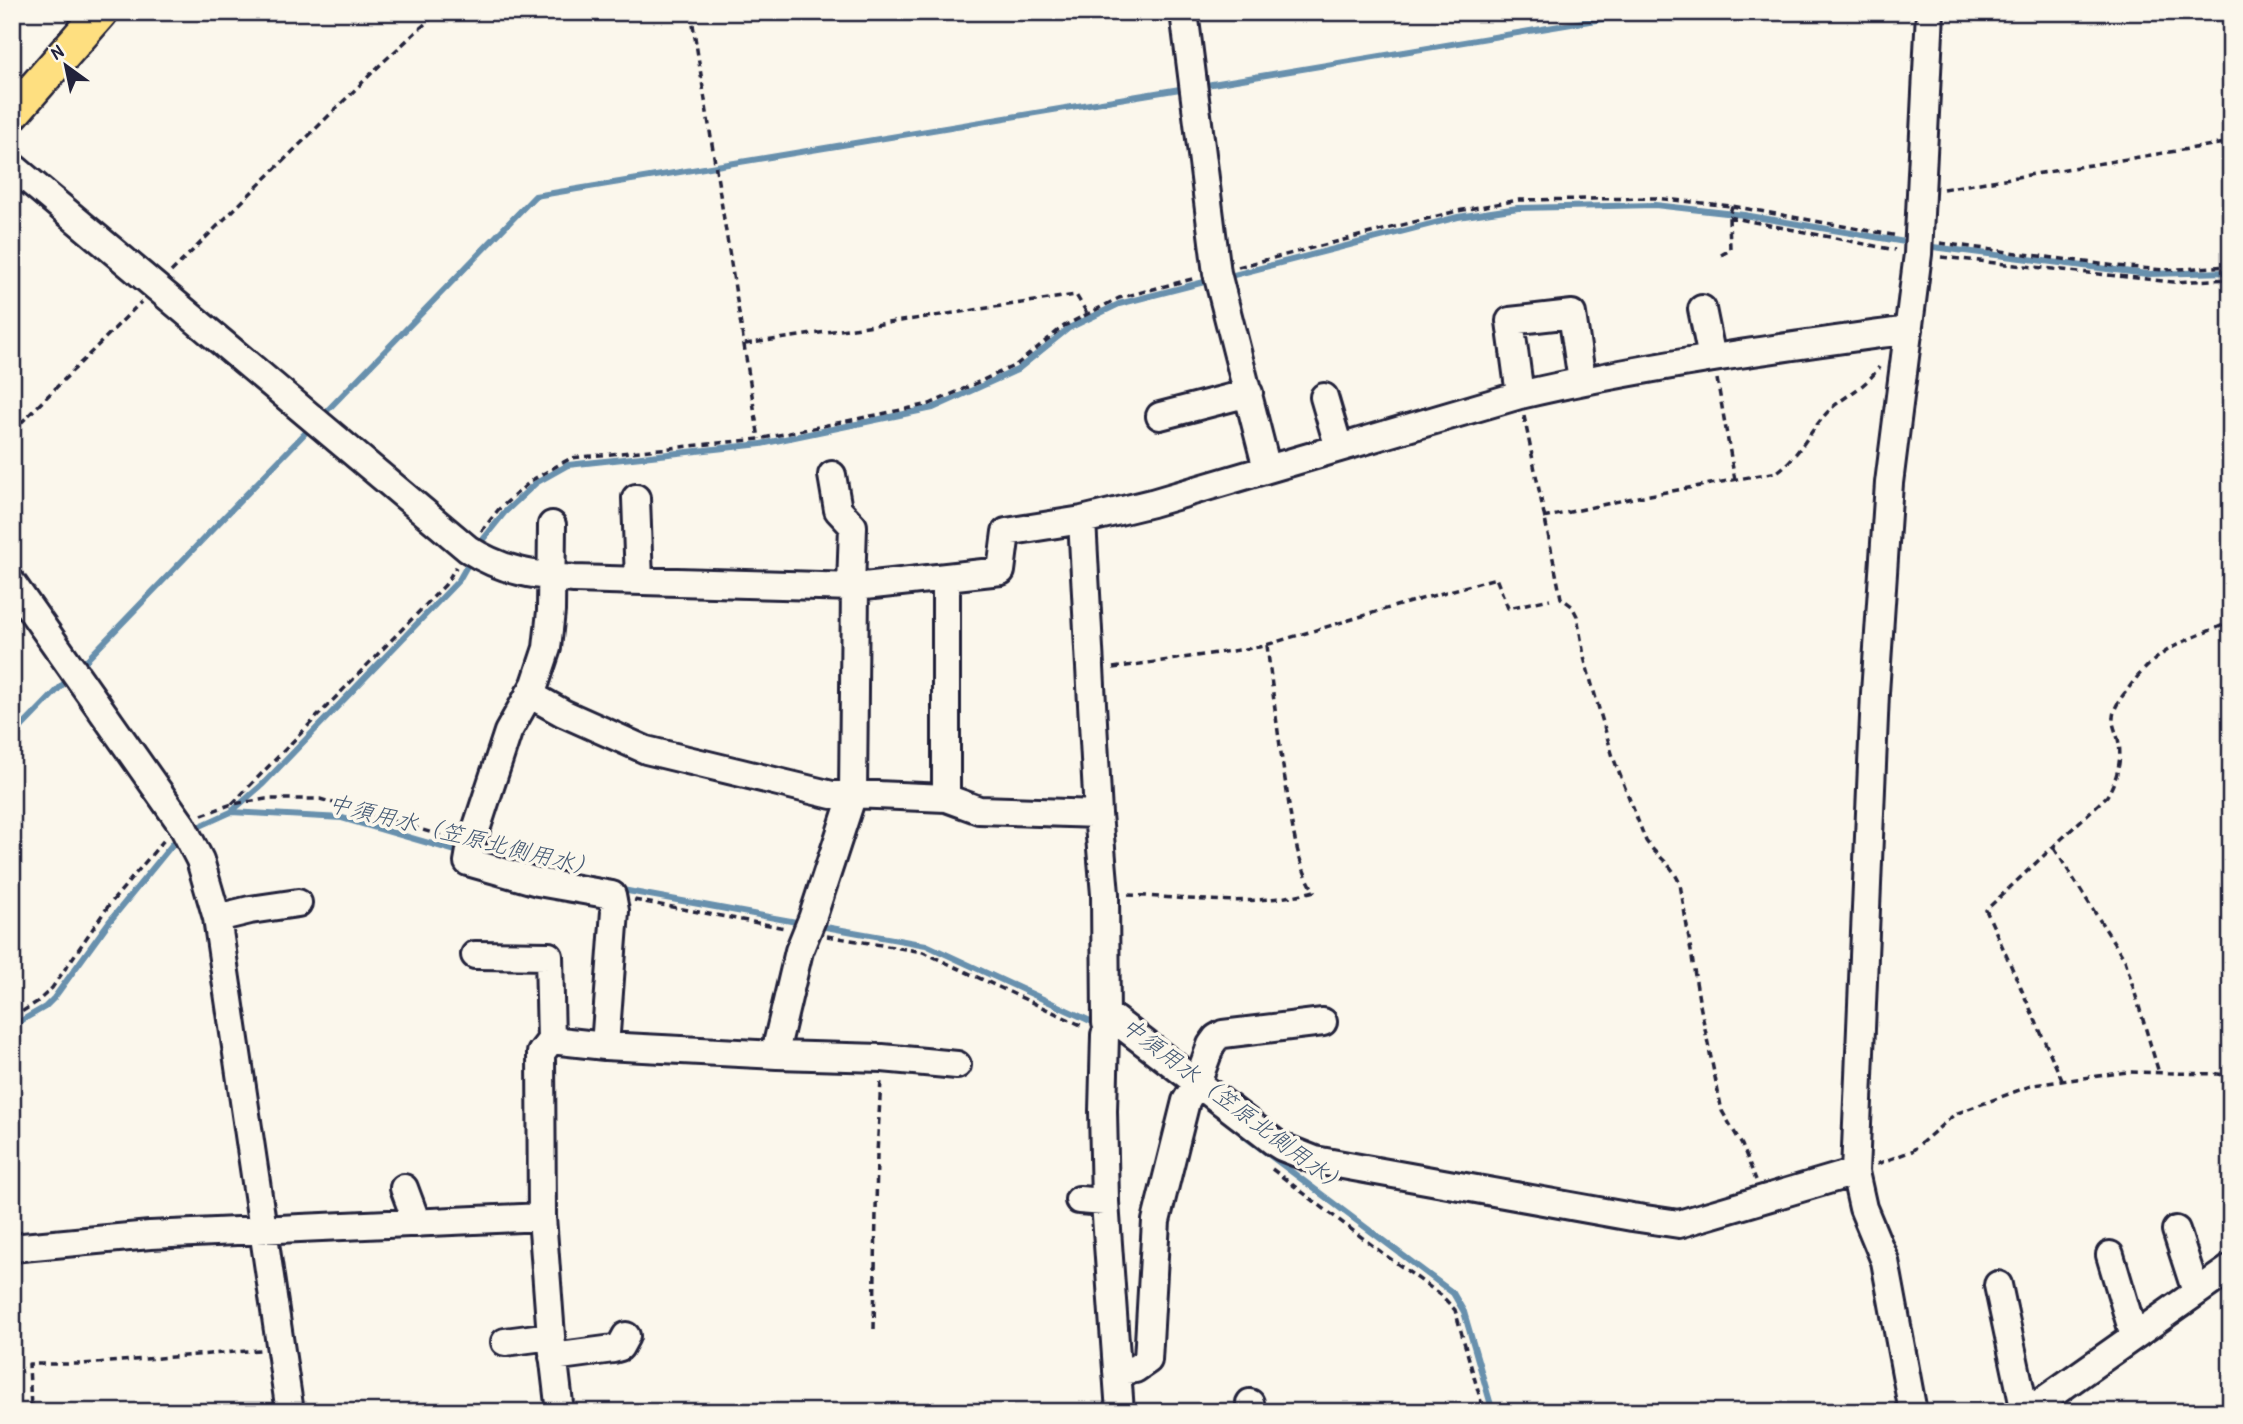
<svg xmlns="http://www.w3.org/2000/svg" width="2243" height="1424" font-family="'Patrick Hand','Klee One',sans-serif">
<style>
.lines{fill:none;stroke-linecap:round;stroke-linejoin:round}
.stream{stroke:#6890ad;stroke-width:6}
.minor-casing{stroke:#22223b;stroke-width:32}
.major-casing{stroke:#22223b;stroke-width:38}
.path{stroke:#22223b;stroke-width:3.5;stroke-dasharray:7 5;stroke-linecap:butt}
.minor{stroke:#fbf7ec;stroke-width:26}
.major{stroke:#fedf80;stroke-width:33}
.labels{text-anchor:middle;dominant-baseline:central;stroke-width:7;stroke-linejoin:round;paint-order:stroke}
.water-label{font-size:23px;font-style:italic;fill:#455974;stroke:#fbf7ec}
</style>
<rect width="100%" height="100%" fill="#fbf7ec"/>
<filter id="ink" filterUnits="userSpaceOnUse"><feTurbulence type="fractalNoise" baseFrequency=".0143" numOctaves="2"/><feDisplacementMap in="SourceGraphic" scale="14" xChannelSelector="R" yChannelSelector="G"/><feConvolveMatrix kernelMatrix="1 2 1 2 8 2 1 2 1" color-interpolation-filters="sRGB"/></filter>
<g filter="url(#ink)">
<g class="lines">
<!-- stream -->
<path class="stream" d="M1200,86L1644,12
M1925,246L2147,274L2231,272
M1226,277L1458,217L1518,208L1655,205L1744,215L1911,243
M320,418L535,196L1186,88
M477,547L505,512L536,483L568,465L761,444L933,408L1017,370L1069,328L1119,304L1212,280
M79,668L312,426
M12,737L69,678
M231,812L263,784L459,580L472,557
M198,827L231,812L342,818L463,853
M617,889L802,923
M820,926L926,945L1099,1025
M12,1026L45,1007L54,998L109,922L176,840
M1244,1136L1453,1293L1464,1312L1493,1412"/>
<defs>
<path id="minor" d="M1184,12L1217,273L1267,469
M12,166L468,549C504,572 534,575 574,579L855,587L1001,571L1006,532L1082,520L1152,503L1520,395C1648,365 1779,348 1909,330
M1702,309L1712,358
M1520,395L1510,321L1572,314L1582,381
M1324,397L1339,448
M1160,416L1249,393
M832,475L838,510L853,526L851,587
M636,498L639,581
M1082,520L1098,814L1105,894L1106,1023
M552,525L551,611L547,648L535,684L508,732L471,845L468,862L538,882L612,895L615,911L605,1046
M946,577V798
M12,583L182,825L200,860L217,918L290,1412
M529,694L563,713L646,750L832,795L853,794L946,798L979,810L1098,814
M217,918L250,910L298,903
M475,955L549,956L551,1040
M1106,1016L1115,1020L1274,1142L1282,1147L1315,1160L1632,1217L1679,1224L1855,1172
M1105,1035L1103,1111L1105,1202L1120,1412
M777,1055L882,1058L957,1065
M404,1188L417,1223
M1079,1200L1105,1202
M2176,1230L2196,1292
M12,1248L150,1235L542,1217
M2110,1255L2134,1336
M1998,1285L2025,1412
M505,1342L551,1336
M553,1357L613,1349L620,1347L626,1336
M1117,1371L1135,1369L1148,1360L1156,1221L1186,1101L1197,1083L1211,1045L1216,1038L1223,1034L1323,1022
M1250,1403L1251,1412
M560,1412L551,1336L542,1217L541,1053L551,1040L605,1046L777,1055V1044L799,951L812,919L853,794L855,587
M1913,1412L1885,1261L1863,1208L1855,1172L1875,693L1889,483L1918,254L1930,12
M2027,1412L2231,1268"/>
<path id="major" d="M12,114L101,12"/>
</defs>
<!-- minor casing -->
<use href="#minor" class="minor-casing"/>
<!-- major casing -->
<use href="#major" class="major-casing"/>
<!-- path -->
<path class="path" d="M691,12L759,439
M1507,12L1509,22
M1943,189L2231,142
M1729,217L1895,250
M1940,243L2116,266L2163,270L2231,266
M1721,255L1730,250L1729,217L1732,206
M1941,257L2173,282L2231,279
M1238,267L1457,211L1519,200L1655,198L1732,206L1898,236
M171,272L381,64L438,12
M745,344L1076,295L1087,313
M1717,379L1735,480
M1524,416L1561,598L1572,606L1577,616L1585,661L1613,757L1646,841C1658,858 1671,862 1680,884L1699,1000L1722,1111L1742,1145L1756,1180
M12,432L141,302
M1543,518L1633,498L1777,472C1801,455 1812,425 1834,406C1850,393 1868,385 1879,367
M481,532L498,510L532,480L571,458L759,439L930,404L1016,365L1064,326L1119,298L1196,278
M1113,668L1259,647L1396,606L1496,578L1508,608L1550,599
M232,804L445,585L456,567
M202,815L232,804L266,799H320L449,838
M2054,848L2125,960L2159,1073
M1128,895C1190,898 1253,908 1314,891C1296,861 1292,825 1287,792C1279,743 1273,694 1267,645
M634,900L785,928
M827,936L923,952L1085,1027
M12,1018L37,1002L52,988L109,905L164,840
M2062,1080L1986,910L2107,796C2116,781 2122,761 2119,744C2118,735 2112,726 2113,718C2113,708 2122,696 2128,689C2158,647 2185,641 2231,622
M1877,1164L1912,1151L1955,1114L2033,1085L2127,1072L2218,1074L2231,1076
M1272,1169L1381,1252L1441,1295L1455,1310L1484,1412
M874,1329L877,1154L881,1079
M12,1410L31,1409L29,1364H83L260,1350"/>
<!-- minor -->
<use href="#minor" class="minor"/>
<!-- major -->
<use href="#major" class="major"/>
</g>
</g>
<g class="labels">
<!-- water labels -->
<g class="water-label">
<text transform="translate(463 835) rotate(14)">中須用水（笠原北側用水）</text>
<text transform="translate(1235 1105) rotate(37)">中須用水（笠原北側用水）</text>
</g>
</g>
<!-- margin -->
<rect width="2243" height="1424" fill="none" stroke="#fbf7ec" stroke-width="42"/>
<rect x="21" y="21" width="2201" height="1382" fill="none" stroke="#22223b" stroke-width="2.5" filter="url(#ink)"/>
<!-- north arrow -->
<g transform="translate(66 66) rotate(327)" stroke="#fbf7ec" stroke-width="5" paint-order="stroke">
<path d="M0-5L12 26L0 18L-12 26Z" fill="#22223b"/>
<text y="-10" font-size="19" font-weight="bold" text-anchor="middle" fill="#22223b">N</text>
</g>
</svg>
